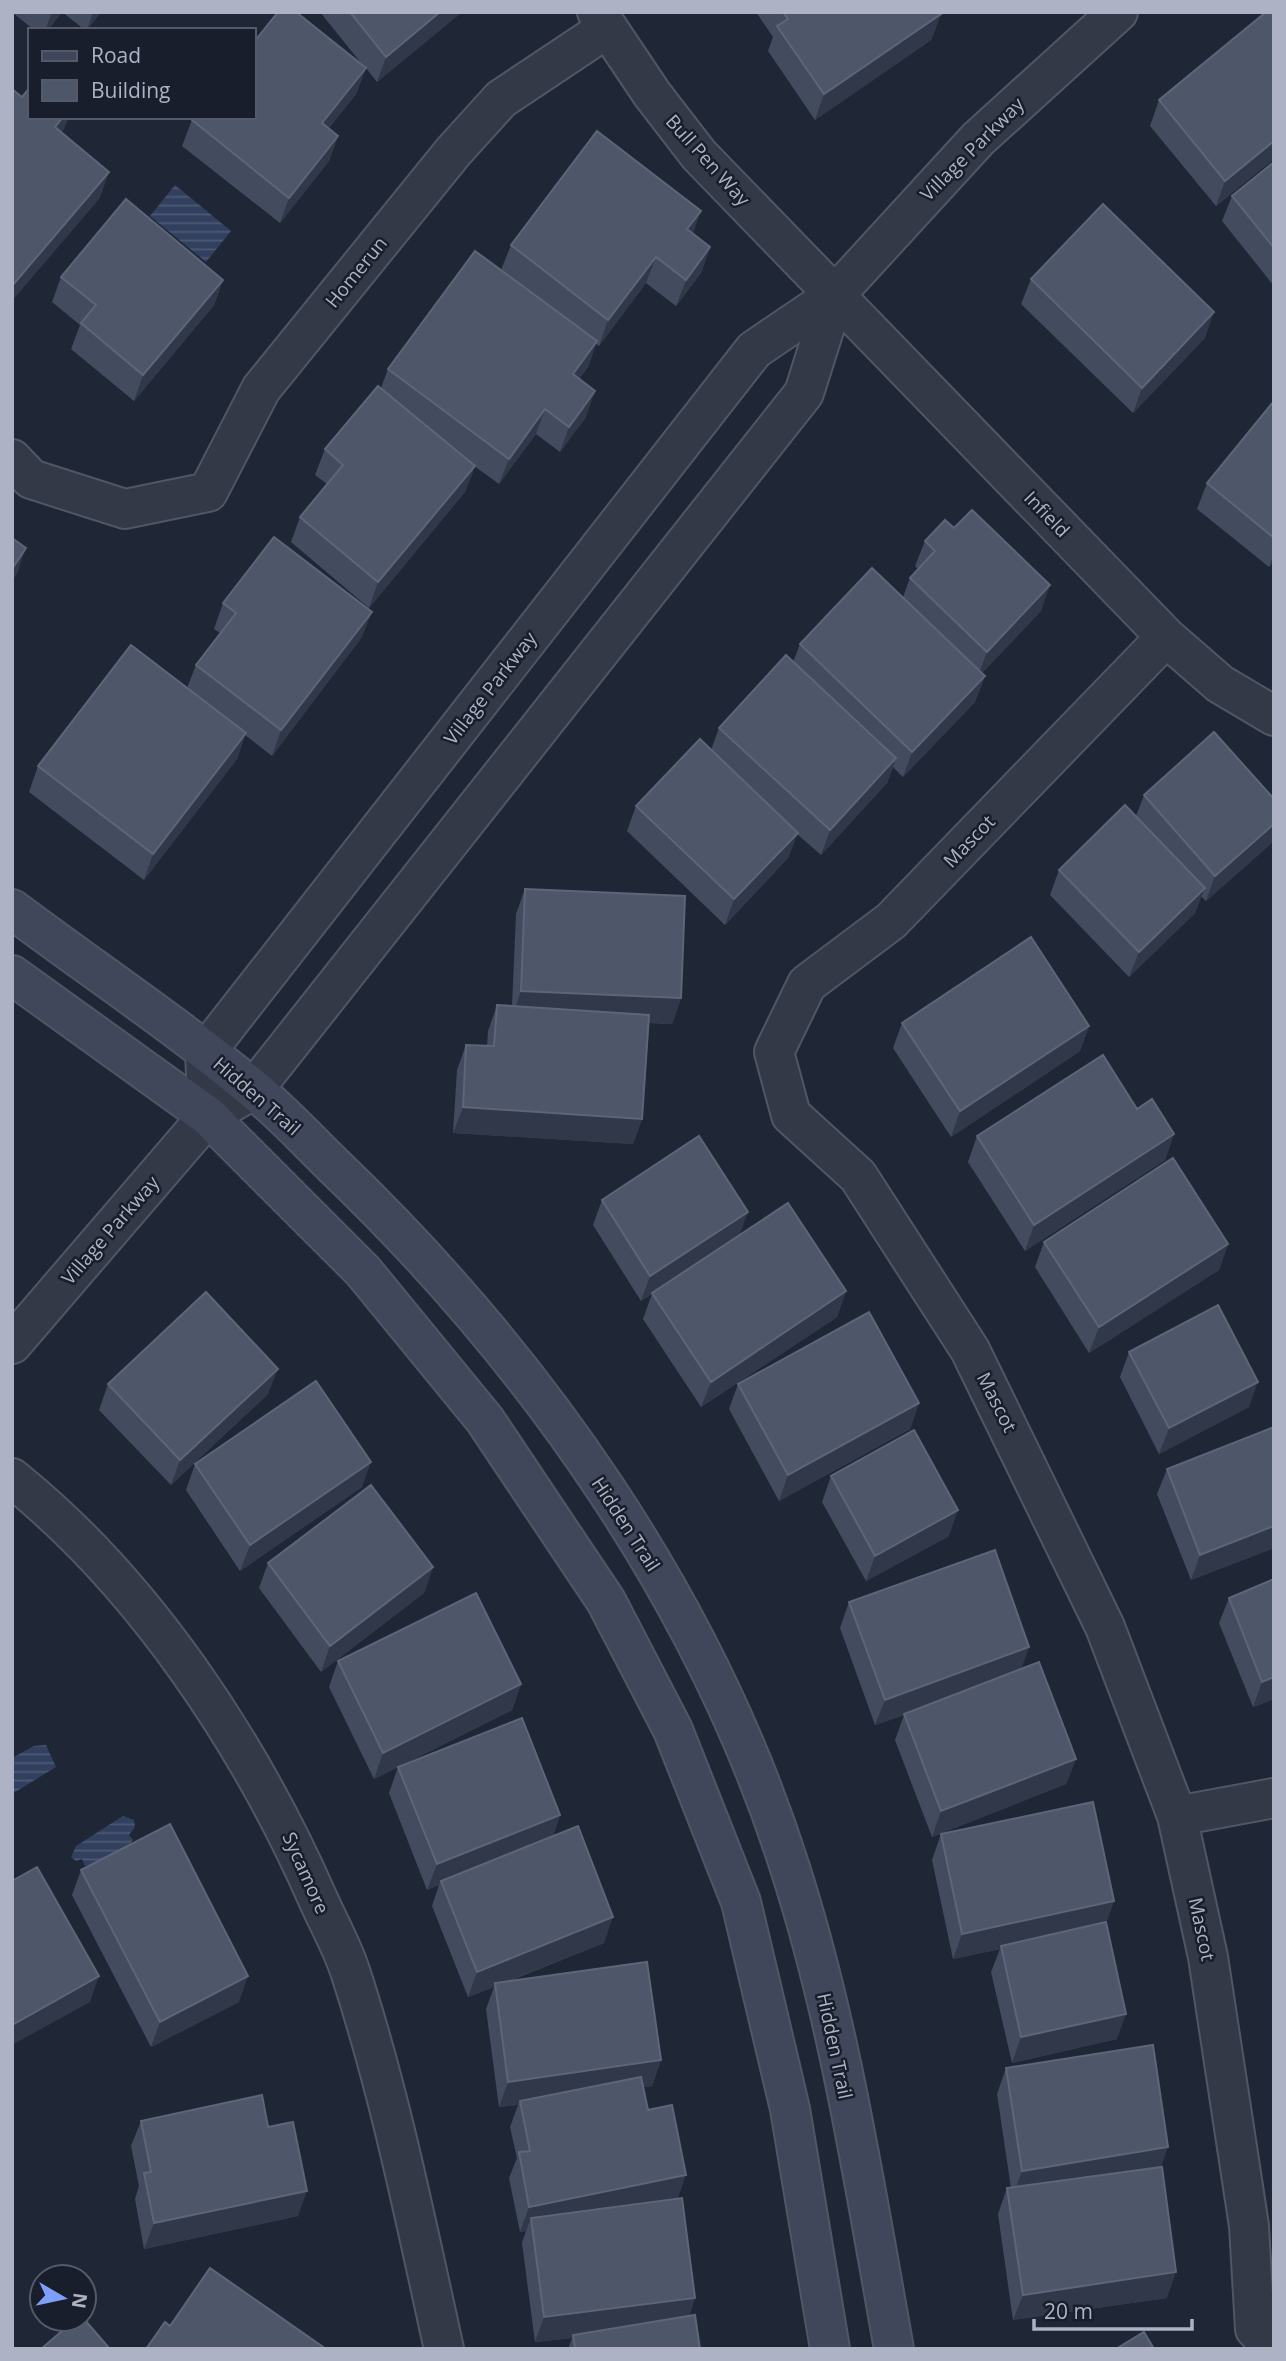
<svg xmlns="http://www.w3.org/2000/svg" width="1286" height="2361" font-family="'Open Sans',sans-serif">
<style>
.water{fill:url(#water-rules)}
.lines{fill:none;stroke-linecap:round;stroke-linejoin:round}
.street-casing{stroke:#505665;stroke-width:42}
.secondary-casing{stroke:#505665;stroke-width:42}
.street{stroke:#333947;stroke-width:38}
.secondary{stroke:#41475a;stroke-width:38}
.wall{fill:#434c5f}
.shaded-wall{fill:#30384a}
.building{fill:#4e576a;stroke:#5d6578;stroke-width:2}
.labels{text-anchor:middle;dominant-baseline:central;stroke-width:5;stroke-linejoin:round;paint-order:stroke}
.street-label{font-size:19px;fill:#adb3c4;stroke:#191e2c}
</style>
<defs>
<pattern id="water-rules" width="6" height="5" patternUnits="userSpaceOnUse" patternTransform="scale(1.75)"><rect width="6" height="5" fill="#32405f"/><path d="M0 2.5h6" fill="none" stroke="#4d5974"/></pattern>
</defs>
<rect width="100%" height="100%" fill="#1f2737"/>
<!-- water -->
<path class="water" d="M175,185L231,231L206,262L150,216Z
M46,1745L56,1767L12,1794V1758L34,1746Z
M123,1816L134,1820L135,1827L129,1835L133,1840L117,1862L85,1866L82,1859L76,1861L71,1857L76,1846Z"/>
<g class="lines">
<defs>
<path id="street" d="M597,12L652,94L699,155L1166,637L1220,684L1274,716
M12,459L31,479L125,509L208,492L261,389L453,152L501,99L606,29
M1166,637L891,921L807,984L774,1052L791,1115L858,1176L970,1350L1105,1627L1177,1816L1208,1957L1249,2226L1255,2329L1274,2348
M208,1116L205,1053L754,350L835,295L978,139L1118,12
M12,1344L208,1116L254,1089L804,393L835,295
M12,1478C144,1584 249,1743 317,1897C328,1922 343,1948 351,1974C391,2097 416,2223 444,2349
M1177,1816L1274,1798"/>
<path id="secondary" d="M12,909C92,969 176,1025 252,1088C282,1112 308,1141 335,1167C536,1360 705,1600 790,1868C840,2023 865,2188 894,2349
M12,975L208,1116L363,1271L485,1420L606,1601L673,1730L741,1902L790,2109L830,2349"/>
</defs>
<!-- street casing -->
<use href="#street" class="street-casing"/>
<!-- secondary casing -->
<use href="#secondary" class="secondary-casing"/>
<!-- street -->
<use href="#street" class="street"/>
<!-- secondary -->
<use href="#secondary" class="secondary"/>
</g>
<!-- wall -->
<path class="wall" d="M12,12H62L48,30H34Z
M62,12H101L87,30H85Z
M320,12H462L377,82L366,68L356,94L329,128L338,136L329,161L280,223L182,146L192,120L365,68Z
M756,12H939L941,14L931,40L815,120L768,51L773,37Z
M1159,100L1274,159L1216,206L1150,126Z
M1274,162V286L1222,221L1232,196Z
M693,234L710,247L701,273L676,306L646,283L599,346L596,344L588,367L579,379L586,417L560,452L536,434L499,484L466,460L475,466L465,492L369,608L291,542L300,517L327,484L315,475L325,449L381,388L388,369L501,270L511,245Z
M61,277L223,280L214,305L134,401L71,349L80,325L52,302Z
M1031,279L1205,338L1133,413L1021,304Z
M1274,401V561L1269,567L1197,509L1207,483Z
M925,541L1041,611L982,673L985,676L975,702L903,777L893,767L887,783L821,855L797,834L788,858L725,925L627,831L636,806L711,750L719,728L793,662L800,644L903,597L910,578L918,569L915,566Z
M223,603L362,637L272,756L245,735L237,759L144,880L29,792L38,766L187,688L196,665L220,633L214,629Z
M1144,795L1274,799V841L1206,901L1201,896L1195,913L1129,977L1050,895L1059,870L1136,816Z
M525,889L681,998L672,1024L649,1023L642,1119L633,1144L453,1133L457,1070L466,1045L487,1046L488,1031L497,1005L512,1006L516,914Z
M902,1023L1089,1026L1080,1051L951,1137L893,1048Z
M1137,1109L1174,1134L1165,1160L1025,1251L968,1162L977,1136Z
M602,1200L740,1234L846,1291L837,1317L701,1407L643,1319L652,1294L641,1301L593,1225Z
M1044,1242L1228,1244L1219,1270L1089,1353L1035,1267Z
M1129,1352L1249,1407L1159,1454L1120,1377Z
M108,1384L268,1394L171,1485L99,1410Z
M738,1384L919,1403L910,1429L779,1501L729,1409Z
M1274,1427V1548L1191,1580L1157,1494L1167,1469Z
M195,1464L362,1487L240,1571L186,1490Z
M831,1476L949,1536L866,1581L822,1502Z
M268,1563L433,1567L424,1593L321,1672L259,1588Z
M1229,1598L1274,1699L1253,1707L1219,1623Z
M849,1602L1029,1647L1021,1669L1076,1759L1066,1784L932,1837L895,1740L904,1715L875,1725L840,1628Z
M338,1661L521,1684L512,1710L374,1779L329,1687Z
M398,1767L560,1815L553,1836L604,1943L507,1982L661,2060L652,2086L643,2087L648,2110L677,2199L695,2298L689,2316L700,2349H568L572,2338L535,2342L522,2243L526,2231L520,2232L509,2178L517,2158L510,2127L518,2105L499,2107L486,2009L494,1987L468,1997L432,1906L439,1885L427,1890L389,1793Z
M941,1834L1114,1901L1106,1923L1117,2039L1012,2063L991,1972L1000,1949L953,1959L932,1860Z
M81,1870L239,2002L151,2047L72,1895Z
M1006,2068L1161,2167L1167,2298L1013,2320L998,2214L1007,2188H1011L997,2094Z
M141,2121L268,2127L298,2216L144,2249L135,2199L139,2186L131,2146Z"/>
<!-- shaded-wall -->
<path class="shaded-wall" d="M52,12H62L48,30H45Z
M93,12H101L87,30Z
M440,12H462L377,82L386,57Z
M941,14L931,40L815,120L824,94Z
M366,68L356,94L313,148L322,123Z
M63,117H69L64,129L46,152L55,127Z
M338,136L329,161L280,223L289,198Z
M1274,141V159L1216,206L1225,181Z
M109,172L100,198L12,301V286Z
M701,211L692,237L687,229Z
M710,247L701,273L676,306L686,280Z
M656,257L646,283L599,346L608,320Z
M223,280L214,305L134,401L143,375Z
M1214,312L1205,338L1133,413L1142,388Z
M597,341L588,367L563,399L573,374Z
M595,391L586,417L560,452L569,427Z
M545,409L536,434L499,484L509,459Z
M475,466L465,492L369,608L378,582Z
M26,548L17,574L12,581V569Z
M1274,553V561L1269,567Z
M1050,585L1041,611L977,678L987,652Z
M372,612L362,637L272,756L281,730Z
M985,676L975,702L903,777L912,752Z
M246,733L237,759L144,880L153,854Z
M896,758L887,783L821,855L830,830Z
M1274,824V841L1206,901L1215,876Z
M798,833L788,858L725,925L734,899Z
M1205,888L1195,913L1129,977L1139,952Z
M521,991L681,998L672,1024L512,1017Z
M1089,1026L1080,1051L951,1137L960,1111Z
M463,1107L642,1119L633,1144L453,1133Z
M1174,1134L1165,1160L1025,1251L1034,1225Z
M748,1212L739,1237L641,1301L650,1276Z
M1228,1244L1219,1270L1089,1353L1099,1327Z
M846,1291L837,1317L701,1407L711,1382Z
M278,1369L268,1394L171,1485L180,1460Z
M1258,1382L1249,1407L1159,1454L1169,1428Z
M919,1403L910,1429L779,1501L788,1475Z
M371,1462L362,1487L240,1571L250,1545Z
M958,1510L949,1536L866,1581L875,1556Z
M1274,1526V1548L1191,1580L1200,1555Z
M433,1567L424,1593L321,1672L330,1646Z
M1029,1647L1020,1673L875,1725L885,1700Z
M1274,1677V1699L1253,1707L1262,1682Z
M521,1684L512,1710L374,1779L383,1753Z
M1076,1759L1066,1784L932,1837L941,1811Z
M560,1815L551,1841L441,1881L439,1885L427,1890L437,1864Z
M1114,1901L1105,1927L1001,1946L1000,1949L953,1959L962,1934Z
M613,1917L604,1943L495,1986V1983L494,1987L468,1997L477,1972Z
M99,1976L90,2002L12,2045V2025Z
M248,1976L239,2002L151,2047L160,2022Z
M1126,2014L1117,2039L1012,2063L1021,2037Z
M661,2060L652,2086L520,2104V2101L518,2105L499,2107L508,2082Z
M1168,2147L1159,2173L1013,2196L1022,2171Z
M686,2175L677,2201L531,2218L526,2231L520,2232L529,2207Z
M307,2191L298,2216L144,2249L154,2223Z
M1176,2272L1167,2298L1013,2320L1023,2295Z
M695,2298L686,2324L573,2335L572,2338L535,2342L544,2317Z"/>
<!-- building -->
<path class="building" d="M278,12H296L366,68L322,123L338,136L289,198L192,120L194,117H254V42Z
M350,12H440L386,57Z
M783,12H939L941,14L824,94L777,26L788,19Z
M1266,12H1274V141L1225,181L1159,100Z
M30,87V117H63L55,127L109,172L12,286V89L22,97Z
M597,131L701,211L687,229L710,247L686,280L656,257L608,320L511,245Z
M1274,162V248L1232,196Z
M126,199L223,280L143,375L81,323L96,305L61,277Z
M1103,204L1214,312L1142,388L1031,279Z
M475,251L597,341L573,374L595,391L569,427L545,409L509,459L388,369Z
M378,386L475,466L378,582L300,517L343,465L325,449Z
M1274,401V538L1207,483Z
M972,510L1050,585L987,652L910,578L935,551L925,541L945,520L954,528Z
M274,537L372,612L281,730L196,665L236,613L223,603Z
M12,538L26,548L12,569Z
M872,568L985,676L912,752L800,644Z
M131,645L246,733L153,854L38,766Z
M786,655L896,758L830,830L719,728Z
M1214,732L1274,799V824L1215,876L1144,795Z
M700,739L798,833L734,899L636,806Z
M1125,805L1205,888L1139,952L1059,870Z
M525,889L685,896L681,998L521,991Z
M1031,937L1089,1026L960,1111L902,1023Z
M497,1005L649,1015L642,1119L463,1107L466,1045L494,1046Z
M1103,1055L1137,1109L1152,1099L1174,1134L1034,1225L977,1136Z
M699,1136L748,1212L650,1276L602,1200Z
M1173,1158L1228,1244L1099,1327L1044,1242Z
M788,1203L846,1291L711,1382L652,1293Z
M206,1292L278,1369L180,1460L108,1384Z
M1218,1305L1258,1382L1169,1428L1129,1352Z
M869,1312L919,1403L788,1475L738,1384Z
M316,1381L371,1462L250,1545L195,1464Z
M1274,1427V1526L1200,1555L1167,1469Z
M914,1430L958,1510L875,1556L831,1476Z
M371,1485L433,1567L330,1646L268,1563Z
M995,1550L1029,1647L885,1700L849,1602Z
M1274,1579V1677L1262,1682L1229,1598Z
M476,1593L521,1684L383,1753L338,1661Z
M1039,1662L1076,1759L941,1811L904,1714Z
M522,1718L560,1815L437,1864L398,1767Z
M1093,1802L1114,1901L962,1934L941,1834Z
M170,1824L248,1976L160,2022L81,1870Z
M578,1826L613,1917L477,1972L441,1881Z
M37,1867L99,1976L12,2025V1881Z
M1106,1922L1126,2014L1021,2037L1001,1946Z
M647,1962L661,2060L508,2082L495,1983Z
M1153,2045L1168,2147L1022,2171L1006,2068Z
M641,2077L648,2110L672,2105L686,2175L529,2207L519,2152L530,2151L520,2101Z
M262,2095L268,2127L293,2122L307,2191L154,2223L144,2173L151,2172L141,2121Z
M1162,2167L1176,2272L1023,2295L1007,2188Z
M682,2198L695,2298L544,2317L531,2218Z
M210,2268L326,2349H146L165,2322L170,2326Z
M695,2315L700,2349H575L573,2335Z
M76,2319H84L110,2349H41Z
M1144,2332L1154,2349H1116Z"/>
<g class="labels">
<!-- street labels -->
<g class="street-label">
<text transform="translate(972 149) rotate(-45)">Village Parkway</text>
<text transform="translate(708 160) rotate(48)">Bull Pen Way</text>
<text transform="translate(356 272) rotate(-51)">Homerun</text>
<text transform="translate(1047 514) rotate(46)">Infield</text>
<text transform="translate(490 688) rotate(-52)">Village Parkway</text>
<text transform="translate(969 841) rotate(-46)">Mascot</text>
<text transform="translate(257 1096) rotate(41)">Hidden Trail</text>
<text transform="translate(110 1230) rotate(-49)">Village Parkway</text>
<text transform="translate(997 1402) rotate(63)">Mascot</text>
<text transform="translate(626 1524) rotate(57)">Hidden Trail</text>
<text transform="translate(306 1873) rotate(66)">Sycamore</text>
<text transform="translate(1202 1929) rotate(78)">Mascot</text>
<text transform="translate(835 2046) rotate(78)">Hidden Trail</text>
</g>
</g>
<!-- border -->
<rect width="1286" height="2361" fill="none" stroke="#adb3c4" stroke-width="28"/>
<!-- legend -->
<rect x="28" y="28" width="228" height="91" fill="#191e2c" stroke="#545a69" stroke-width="2"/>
<rect x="42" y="51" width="35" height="10" fill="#41475a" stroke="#545a69" stroke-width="2"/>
<text x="91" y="63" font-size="21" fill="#adb3c4">Road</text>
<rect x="42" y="80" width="35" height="21" fill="#4e576a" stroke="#545a69" stroke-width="2"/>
<text x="91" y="98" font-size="21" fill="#adb3c4">Building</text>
<!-- north arrow -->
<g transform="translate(63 2298) rotate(99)"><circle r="33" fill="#191e2c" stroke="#545a69" stroke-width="2"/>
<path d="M0-5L12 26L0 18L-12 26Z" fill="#7d9ef9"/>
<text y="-10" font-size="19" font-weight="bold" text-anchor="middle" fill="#adb3c4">N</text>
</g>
<!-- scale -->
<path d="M1034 2319v10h158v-10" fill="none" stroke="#adb3c4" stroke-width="3.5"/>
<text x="1044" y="2319" font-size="21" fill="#adb3c4" stroke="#191e2c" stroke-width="5" paint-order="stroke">20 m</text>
</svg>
